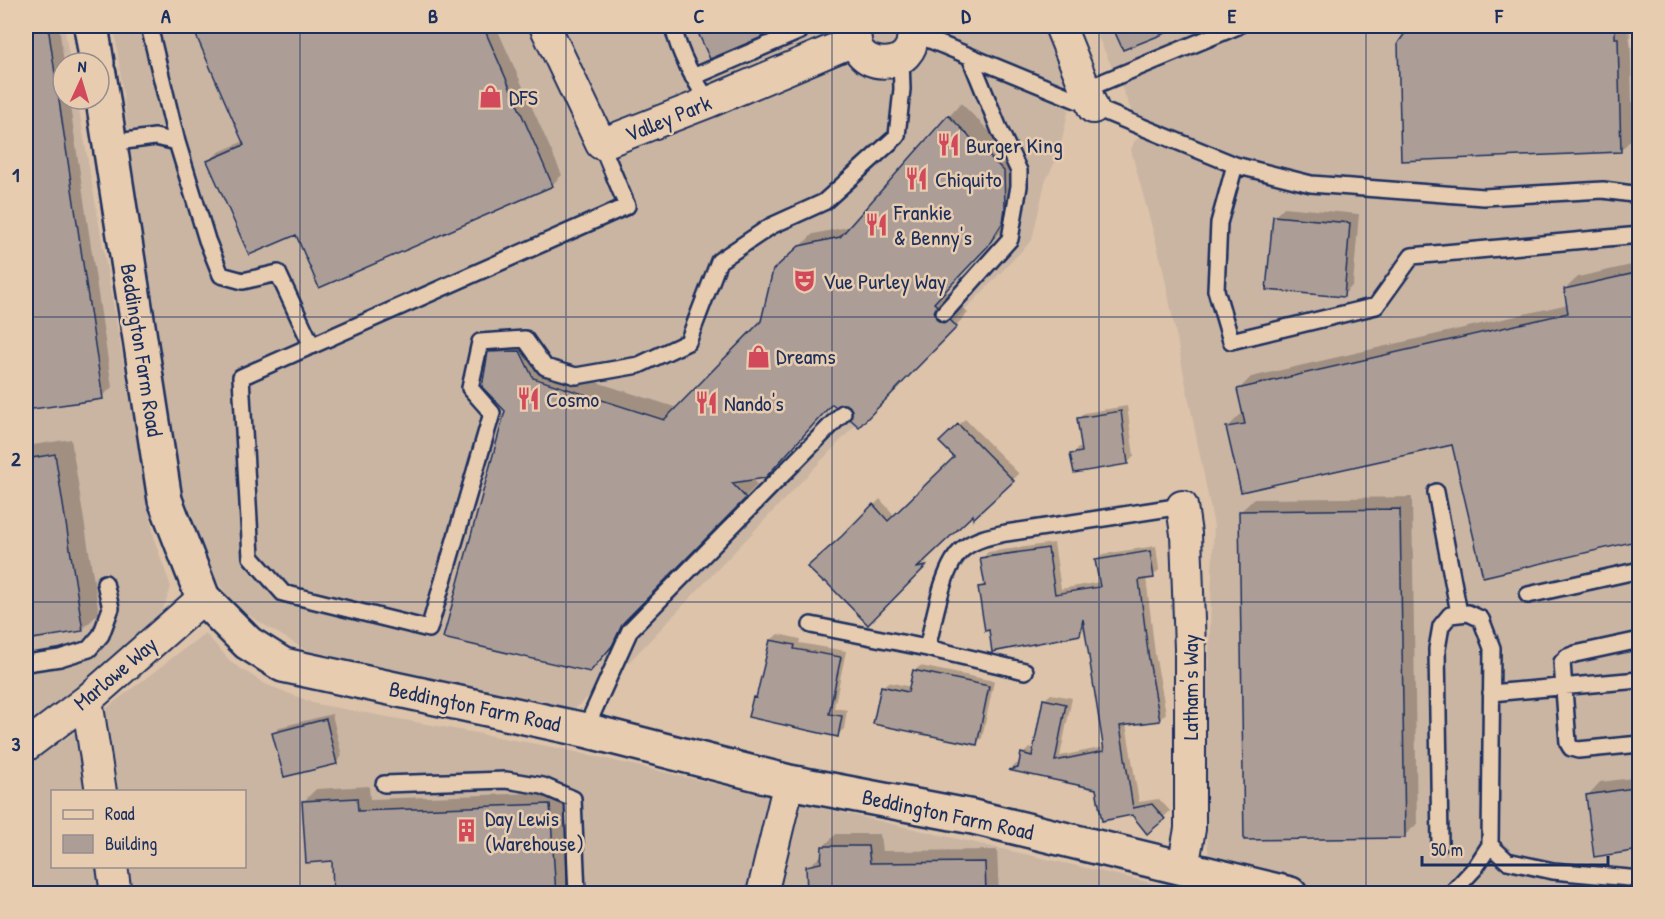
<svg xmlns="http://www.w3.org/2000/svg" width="1665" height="919" font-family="'Patrick Hand',sans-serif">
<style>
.built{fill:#cab5a3;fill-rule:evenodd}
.shadow{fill:#0003}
.building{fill:#ac9e97;stroke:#1b2f5e;stroke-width:1.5}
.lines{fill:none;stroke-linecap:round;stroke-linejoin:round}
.service-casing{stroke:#1b2f5e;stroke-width:20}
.minor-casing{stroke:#1b2f5e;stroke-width:34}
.tertiary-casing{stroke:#1b2f5e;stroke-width:38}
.service{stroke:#e8ccaf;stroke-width:15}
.minor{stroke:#e8ccaf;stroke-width:30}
.tertiary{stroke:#e8ccaf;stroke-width:33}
.grid{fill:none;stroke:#1b2f5e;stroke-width:1.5;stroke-opacity:0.55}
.labels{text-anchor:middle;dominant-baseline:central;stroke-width:5;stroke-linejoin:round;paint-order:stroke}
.poi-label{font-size:22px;fill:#1b2f5e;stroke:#e8ccaf;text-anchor:start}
.street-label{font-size:22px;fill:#1b2f5e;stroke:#e8ccaf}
.neatline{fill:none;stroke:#1b2f5e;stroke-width:2}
.grid-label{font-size:20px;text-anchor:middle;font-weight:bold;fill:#1b2f5e}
</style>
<rect width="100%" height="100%" fill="#dcc3aa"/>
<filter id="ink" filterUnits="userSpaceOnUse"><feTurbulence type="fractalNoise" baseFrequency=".0167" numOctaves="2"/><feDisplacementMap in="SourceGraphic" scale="12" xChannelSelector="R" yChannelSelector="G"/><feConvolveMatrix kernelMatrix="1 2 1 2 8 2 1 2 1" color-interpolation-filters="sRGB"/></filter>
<g filter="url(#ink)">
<!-- built -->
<path class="built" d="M26,26H64L70,63H63V99H77L155,542L171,587L157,625L26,726Z
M114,26H1046L1068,80L1069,108L1058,156L1045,182L1032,240L630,661L572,711L309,652L235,607L197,551L176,490Z
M1093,26H1625L1640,71L1639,893H1323L1210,867L1203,801L1214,526L1162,264L1131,150L1134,142L1141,135L1125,95Z
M205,633L232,663L265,684L316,704L558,748L1196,893L26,894V760L67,738ZM52,792H244V866H52Z"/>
<!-- shadow -->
<path class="shadow" d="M26,26H59L64,63L63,99H69L112,387L102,397L26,408Z
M193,26H496L562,175L552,185L320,286L297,233L209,161L219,152L244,141Z
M697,26H784L711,57Z
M1114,26H1157L1159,30L1123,48Z
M1412,26H1630L1633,138L1621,150L1400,44Z
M961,103L1016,158L1015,208L1001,232L945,290L949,293L946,298L949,307L956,311L963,308L968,313L859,425L850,404L833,402L752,478L757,485L635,609L624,632L589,671L490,353L502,340L533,339L546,366L678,408L762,321L788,258L813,234L852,226Z
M1284,207L1359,214L1353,285L1343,295L1274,217Z
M1640,263V539L1453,443L1228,427L1240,415L1244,414L1239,389L1251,377L1568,304L1565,289L1578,277Z
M1127,406L1134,456L1128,463L1072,455L1078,448H1083L1078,419L1084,413Z
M965,419L1019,474L974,516V512L920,563L928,561L868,623L849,531L880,499L895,516L956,457L941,442Z
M71,439L99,613L83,629L26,638V446Z
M1412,497L1417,824L1404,836L1241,511L1254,499Z
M1054,543L1061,589L1100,582L1097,560L1103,554L1156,546L1159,570L1153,576L1146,577L1155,654L1166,713L1160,719L1126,724L1139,802L1159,799L1170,811L1164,817L1132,814L1098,788L1011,769L1016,764L1021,763L1023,754L1029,748L1035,749L1044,700L1051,694L1072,698L1060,756L1105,747L1086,627L1079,634L980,587L986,582L982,559L988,552Z
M778,634L800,639L799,643L846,651L834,708L847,710L844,729L837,735L754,698L759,693L771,640Z
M920,666L994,681L982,738L976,743L882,687L888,682L911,687L914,671Z
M332,714L342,756L336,763L274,733L280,727Z
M1640,777V849L1588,795L1600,782Z
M369,786L370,799L562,792L568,894H334L333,860L304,801L316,789Z
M836,834H880L882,851L997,850L999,894H809L808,867L823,854V847Z"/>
<!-- building -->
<path class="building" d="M26,26H48L103,399L26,410Z
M192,26H483L553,186L319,288L296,235L249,255L207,161L244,145Z
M695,26H788L710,59Z
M1112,26H1181V27L1123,50Z
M1410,26H1615V38H1618L1621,152L1401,161L1398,43Z
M948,115L1004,171L1005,208L1003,222L988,246L934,303L937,306L934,312L937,320L943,323L950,320L957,327L859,427L850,419L852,411L849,406L841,404L836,407L832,404L765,478L732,483L746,498L623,623L612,646L590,672L443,638L505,411L482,387L488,352L520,351L533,378L664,420L761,321L773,270L799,246L840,237Z
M1273,216L1350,223L1344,297L1266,290Z
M1640,272V540L1483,577L1452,445L1241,492L1226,427L1245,424L1237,389L1568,313L1564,289Z
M1121,411L1128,464L1074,473L1070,454L1082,452L1077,418Z
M958,424L1014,481L973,519V515L917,568L926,566L868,625L825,581L823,582L807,567L842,536L873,504L888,521L954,457L939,442Z
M55,454L83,631L26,640V459Z
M1400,509L1405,838L1244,840L1239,511Z
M1048,548L1055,594L1100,587L1095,560L1150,551L1154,578L1139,580L1149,660L1160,721L1120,726L1133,808L1152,804L1165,819L1147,834L1132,815L1102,821L1096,789L1008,770L1018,768L1021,753L1032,756L1043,699L1066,704L1055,761L1104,751L1083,619L1080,635L992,652L989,630L985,631L978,587L985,586L980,558Z
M770,640L795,645L794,649L841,657L829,714L842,716L838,737L748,717L753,697L756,698Z
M913,670L989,686L977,745L873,724L881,686L908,692Z
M326,719L337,764L284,777L272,733Z
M1640,787V850L1594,857L1586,795Z
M357,798L358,811L550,804L556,894H333L332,861L306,863L302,801Z
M822,846H868L870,863L985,862L986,894H807L806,866L821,863Z"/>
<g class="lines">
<defs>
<path id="service" d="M149,26L177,142
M673,26C679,54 693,78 709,102
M913,33L1235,165L1311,184L1484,197L1603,190L1640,195
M693,77L800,31L803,26
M1086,89L1238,26
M110,143L155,137L177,142L207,240L221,275L243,281L278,273L312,346
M601,144L627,206L241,377L251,557L283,593L429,629L492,413L470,388L480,342L525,339L545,367L576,376L639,365L688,342L719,261L771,226L824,202L897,136L902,89L901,58
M1235,165L1219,223L1216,290L1231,341L1376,306L1412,256L1640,235
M944,313L1010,239L1019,186V171L1000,131L970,57
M1436,492L1459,613
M1528,595L1640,570
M811,625L927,648L1025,671
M1640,640L1575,654L1567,657L1562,662L1568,743L1571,748L1578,750L1640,744
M927,648C934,622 942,566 963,549C975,539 991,536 1006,533L1182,506
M26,663L60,658L89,649L101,635L111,608L105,583
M1491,693L1639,680
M585,730L630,630L843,413
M384,784L506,780L543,786L573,799L577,894
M1440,844L1437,649L1441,626L1450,615L1468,613L1481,619L1492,648L1490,845L1475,868L1451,894
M1490,845L1507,861L1553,871L1640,879"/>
<path id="minor" d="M545,26L601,144L709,102L856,40
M857,26C842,73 924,77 911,26
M1060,26L1093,108
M1182,506L1186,534L1190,649V829L1183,867
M87,700L101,792
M26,746L87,700L203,598
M112,866L116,894
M762,894L789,782"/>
<path id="tertiary" d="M91,26L97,63
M99,74L165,500L203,598L248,643L283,665L585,730L789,782L973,817L1290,894"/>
</defs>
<!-- service casing -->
<use href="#service" class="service-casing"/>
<!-- minor casing -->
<use href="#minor" class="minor-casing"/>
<!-- tertiary casing -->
<use href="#tertiary" class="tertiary-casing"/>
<!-- service -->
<use href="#service" class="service"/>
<!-- minor -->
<use href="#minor" class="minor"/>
<!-- tertiary -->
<use href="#tertiary" class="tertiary"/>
</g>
</g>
<!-- grid -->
<path class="grid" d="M300,26V894M566,26V894M832,26V894M1099,26V894M1366,26V894M26,317H1640M26,602H1640"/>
<!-- icons -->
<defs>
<symbol id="shop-bare" viewBox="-9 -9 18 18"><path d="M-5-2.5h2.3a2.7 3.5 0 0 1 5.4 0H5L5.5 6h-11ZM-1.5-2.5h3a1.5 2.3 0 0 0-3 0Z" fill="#d1495b" stroke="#e8ccaf" stroke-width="2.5" paint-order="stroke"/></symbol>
<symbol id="restaurant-bare" viewBox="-9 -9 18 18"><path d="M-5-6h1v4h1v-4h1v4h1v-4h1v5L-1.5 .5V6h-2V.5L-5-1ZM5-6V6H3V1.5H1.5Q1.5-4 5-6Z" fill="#d1495b" stroke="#e8ccaf" stroke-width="2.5" paint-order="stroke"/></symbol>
<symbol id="theatre-bare" viewBox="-9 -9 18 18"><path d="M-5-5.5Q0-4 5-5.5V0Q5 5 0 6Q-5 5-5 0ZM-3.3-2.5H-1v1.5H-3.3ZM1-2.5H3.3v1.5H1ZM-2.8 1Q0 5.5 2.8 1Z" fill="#d1495b" stroke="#e8ccaf" stroke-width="2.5" paint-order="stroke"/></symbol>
<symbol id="building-bare" viewBox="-9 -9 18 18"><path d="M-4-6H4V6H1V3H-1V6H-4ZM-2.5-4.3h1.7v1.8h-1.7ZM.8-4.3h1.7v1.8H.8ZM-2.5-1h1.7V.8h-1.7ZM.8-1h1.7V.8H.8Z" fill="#d1495b" stroke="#e8ccaf" stroke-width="2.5" paint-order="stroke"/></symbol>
</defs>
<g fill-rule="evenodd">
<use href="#shop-bare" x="474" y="80" width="33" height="33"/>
<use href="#restaurant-bare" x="932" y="128" width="33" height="33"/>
<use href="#restaurant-bare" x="900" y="162" width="33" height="33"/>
<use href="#restaurant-bare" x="860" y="208" width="33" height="33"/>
<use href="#theatre-bare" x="788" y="264" width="33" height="33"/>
<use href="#shop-bare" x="742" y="340" width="33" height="33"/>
<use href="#restaurant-bare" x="512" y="382" width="33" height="33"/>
<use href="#restaurant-bare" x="690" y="386" width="33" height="33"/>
<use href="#building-bare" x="450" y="814" width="33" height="33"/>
</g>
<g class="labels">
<!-- poi labels -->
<g class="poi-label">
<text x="509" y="97">DFS</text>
<text x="966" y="145">Burger King</text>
<text x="935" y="179">Chiquito</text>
<text x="894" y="212">Frankie<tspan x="894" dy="25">&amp; Benny's</tspan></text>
<text x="823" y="281">Vue Purley Way</text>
<text x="776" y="356">Dreams</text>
<text x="546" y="399">Cosmo</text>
<text x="724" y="403">Nando's</text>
<text x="485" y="818">Day Lewis<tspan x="485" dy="25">(Warehouse)</tspan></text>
</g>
<!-- street labels -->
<g class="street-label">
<text transform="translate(668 118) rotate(-22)">Valley Park</text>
<text transform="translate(142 350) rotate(81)">Beddington Farm Road</text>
<text transform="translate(115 673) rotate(-40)">Marlowe Way</text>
<text transform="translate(1190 687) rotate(-90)">Latham's Way</text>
<text transform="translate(475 706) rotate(12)">Beddington Farm Road</text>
<text transform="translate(948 814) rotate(12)">Beddington Farm Road</text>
</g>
</g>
<!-- margin -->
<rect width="1665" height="919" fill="none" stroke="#e8ccaf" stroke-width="66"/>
<!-- legend -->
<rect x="51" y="790" width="195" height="78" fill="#e8ccaf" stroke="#968d8f" stroke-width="1.5"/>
<rect x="63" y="810" width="30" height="9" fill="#e8ccaf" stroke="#968d8f" stroke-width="1.5"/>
<text x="105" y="820" font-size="18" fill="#1b2f5e">Road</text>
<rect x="63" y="835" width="30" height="18" fill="#ac9e97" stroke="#968d8f" stroke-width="1.5"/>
<text x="105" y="850" font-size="18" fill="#1b2f5e">Building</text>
<!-- north arrow -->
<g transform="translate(81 81) rotate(4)"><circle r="28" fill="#e8ccaf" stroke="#968d8f" stroke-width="1.5"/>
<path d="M0-4.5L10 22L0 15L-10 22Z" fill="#d1495b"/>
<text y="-9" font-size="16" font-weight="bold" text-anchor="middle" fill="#1b2f5e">N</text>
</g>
<!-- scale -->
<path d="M1422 856v9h186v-9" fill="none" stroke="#1b2f5e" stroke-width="3"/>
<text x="1431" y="856" font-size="18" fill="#1b2f5e" stroke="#e8ccaf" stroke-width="4.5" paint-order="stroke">50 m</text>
<rect x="33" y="33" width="1599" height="853" class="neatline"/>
<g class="grid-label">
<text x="166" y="23">A</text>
<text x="433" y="23">B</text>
<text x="699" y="23">C</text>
<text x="966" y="23">D</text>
<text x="1232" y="23">E</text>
<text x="1499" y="23">F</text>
<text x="16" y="182">1</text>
<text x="16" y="466">2</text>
<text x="16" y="751">3</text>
</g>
</svg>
